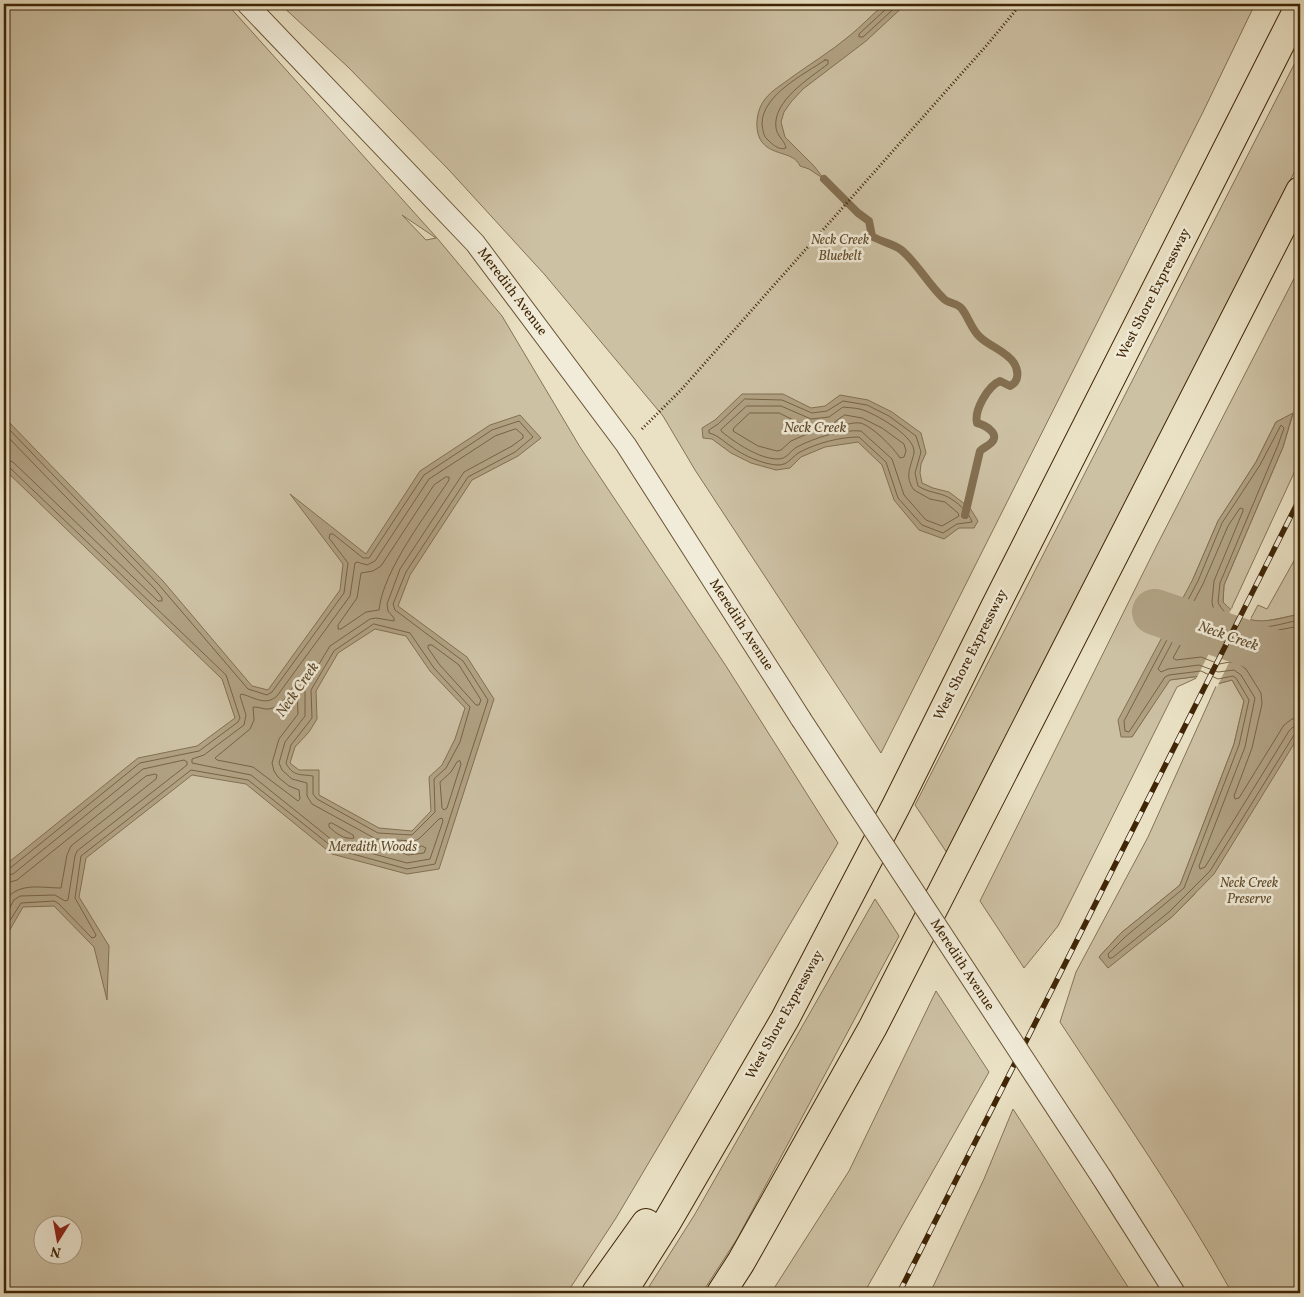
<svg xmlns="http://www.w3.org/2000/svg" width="1304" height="1297" font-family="Vollkorn,serif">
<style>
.green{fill:#cdc1a4;stroke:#867354;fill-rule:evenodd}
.water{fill:#b0a183;stroke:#836f51;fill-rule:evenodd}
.pier{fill:#eae1c4}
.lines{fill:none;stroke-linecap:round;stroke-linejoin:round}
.shore{stroke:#786344;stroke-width:1}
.stream{stroke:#836f51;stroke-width:8}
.river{stroke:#b0a183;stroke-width:46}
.minor-casing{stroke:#6a5435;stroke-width:22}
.motorway-casing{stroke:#3f2505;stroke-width:30}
.path{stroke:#3f2505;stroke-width:3;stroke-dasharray:1 2.5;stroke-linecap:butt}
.minor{stroke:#f1ecd9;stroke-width:20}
.motorway{stroke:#eae1c4;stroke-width:28}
.rail-casing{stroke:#3f2505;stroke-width:5.5}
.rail{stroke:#f1ecd9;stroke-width:4;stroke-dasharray:11;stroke-linecap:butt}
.minor-bridge-casing{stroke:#6a5435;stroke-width:22;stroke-linecap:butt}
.minor-bridge{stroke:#f1ecd9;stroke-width:20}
.labels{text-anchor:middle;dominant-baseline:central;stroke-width:5;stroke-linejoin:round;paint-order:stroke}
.park-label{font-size:14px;font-style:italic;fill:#624c2d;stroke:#f1ecd9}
.street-label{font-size:14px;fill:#3f2505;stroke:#f1ecd9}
.water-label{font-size:15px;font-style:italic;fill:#614a2b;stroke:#f1ecd9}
</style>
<rect width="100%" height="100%" fill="#eae1c4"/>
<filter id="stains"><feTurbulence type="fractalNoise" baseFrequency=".004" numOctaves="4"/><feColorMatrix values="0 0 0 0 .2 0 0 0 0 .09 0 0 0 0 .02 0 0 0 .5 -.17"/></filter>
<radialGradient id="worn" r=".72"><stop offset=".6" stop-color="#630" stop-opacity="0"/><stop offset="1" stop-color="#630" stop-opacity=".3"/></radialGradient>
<!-- green -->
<path class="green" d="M4,4H227L437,238L502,316L580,447L726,666L838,843L616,1218L567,1293H4ZM402,215L436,238L426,240ZM42,1224H72V1254H42Z
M280,4H1255L1203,112L881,753L695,470L663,416L545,275L449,170L348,67Z
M1300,53V161L949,856L915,805Z
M1300,267V460L1232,607V612L1223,603L1224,585L1283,447L1293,414L1276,422L1256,462L1218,521L1193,579L1132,737L1169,680L1201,676L1177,687L1058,926L1024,968L980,901L1157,545Z
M1300,550V614L1262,622L1250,620L1258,605L1267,609Z
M1232,680L1244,701L1234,744L1180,885L1121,933L1099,957L1108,967L1173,916L1194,895L1300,707V1293H1232C1180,1199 1119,1112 1060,1022L1076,972L1148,837L1217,684Z
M875,899L899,936L737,1239L702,1293H645L695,1214Z
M936,991L989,1072L864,1293H771L849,1171Z
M1013,1109L1132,1293H930L984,1179Z"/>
<!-- water -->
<path class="water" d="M885,4H906L866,41L803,89L791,102L784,112L781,122L785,137L814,166L824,179L809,169L800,166C793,150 770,157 760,139C754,127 757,109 765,99C772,90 783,84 792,77C810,64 830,52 848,37C861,27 872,14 885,4Z
M742,394H783L811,408L825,406L840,395L868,400L892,412L921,433L926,453L921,464L920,473L922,483L933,488L949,492L970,508L978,521L974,528H959L944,539L919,530L894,500L882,465L858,442L825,447L801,457L790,468L776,470L751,463L731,453L712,439L703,438L702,428L715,420Z
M1293,413L1283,447L1224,585L1223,602C1248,629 1268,621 1300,614V734L1214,874L1173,916L1108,968L1099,957L1121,933L1180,885L1234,744L1244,701L1232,680L1217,684L1201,676L1170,680L1132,737H1121L1118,720L1193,579L1218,521L1256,462L1276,422Z
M520,415L541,438L518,456L472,480L410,575L398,606L467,657L494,699L439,869L407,874L332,854L246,784L192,775L86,858L79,897L109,946L107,1000L94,947L54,906L23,907L4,940V866L138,758L197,746L235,718L222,679L4,469V417L163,581L252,686L268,690L340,590L343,564L290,494L366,554L420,471L490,425ZM375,629L406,636L430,671L465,708L455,739L442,765L429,777L431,811L412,831L379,828L319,795V770H299L290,763L295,747L309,732L317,719L316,691L338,653Z"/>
<!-- pier -->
<path class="pier" d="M1232,608L1251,618L1217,687L1200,679H1196Z"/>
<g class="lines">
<!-- shore -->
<path class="shore" d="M887,4L886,9L859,34V37H863L899,4
M825,60H828V64C810,78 772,101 776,128C777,136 785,141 786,148C779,151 772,144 767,139C763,135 763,130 762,124C762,95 803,75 825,60Z
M745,399L782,400L812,413L827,411L843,401L867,405L889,416L916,436L921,452L915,473L918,486C929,493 938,492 948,497C957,502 969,512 972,522L957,524L943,533L922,525L898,498L886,462L859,437C840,437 817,443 800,452C791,457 789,465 778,465C765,465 742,455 732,447C724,442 718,435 709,433V430L718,424Z
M747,406H781L811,419L829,417L843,407C851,408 860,408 866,411C880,417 916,437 914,453C911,467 904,476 914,490L930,499L945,502L958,513L959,516L942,526L926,520L904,495L892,459L861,431C842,429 814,438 797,447C790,451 787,459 778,459C759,459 736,443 722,432L721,430Z
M750,413H779L804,425L814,427L816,430L791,441L781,450L777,451L758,446L733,431L734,428Z
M845,415L862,418L882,428L904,444L906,451L904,457L900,458C894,448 871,425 860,423C852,422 843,426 835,426V422Z
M4,424L159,585L248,689L267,695L272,692L344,593L348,563L329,538L330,534H333L363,558H369L424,475L492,430L519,421L533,437L515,452L468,477L406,572L393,604L395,610L463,661L488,700L435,864L407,869L335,849L248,780L191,770L81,856L75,898L96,935L95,937L92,938L58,903L54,901L21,903L4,930
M516,429L523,435V438L512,446L464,472L400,569L387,604L388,611L394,618V621L376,618L370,619L330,646L305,687V716L285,742L279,763L282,770L292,779L307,783V796L312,804L376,839L415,841L420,838L439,819L442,818L443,821L430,859L407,863L337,844L251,775L192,763V759L204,755L244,725L246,715L240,696L241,694C252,696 265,707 277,696L350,596L355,563L357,562L367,565L375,561L429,479L495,436Z
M4,433L155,589L162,598V601H158L13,462L4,459
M4,466L9,467L226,675L240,718L238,722L199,751L140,763L9,869L4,870
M446,477H449V480C427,514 383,570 379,610L366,612L341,629H338V625L357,598L361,573L373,571L381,566L434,485Z
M1300,620C1288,622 1274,627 1261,627C1246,627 1224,617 1218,602L1220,583L1278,445L1284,428L1281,425L1260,465L1222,523L1198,581L1124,721L1125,731L1129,732L1165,677L1169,675L1201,671L1218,679L1233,676L1236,678L1249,700L1239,745L1184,888L1125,937L1108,954L1109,958H1112L1169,912L1210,871L1294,735L1300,732
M374,624L410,633L434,668L470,707L460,742L446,768L434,779L435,812L412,835L378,833L317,799L313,794V776C301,774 293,777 286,763L291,745L312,718L311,690L334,651Z
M1300,626L1262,633L1248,631L1226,622L1213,607L1212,602L1214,581L1243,511V509L1240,508L1228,526L1203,584L1158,669L1161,672L1168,669L1199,665L1218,672L1234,670L1241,675L1255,698L1245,747L1199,866L1200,869L1205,867L1289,731L1293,727L1300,726
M1300,634C1288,636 1274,641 1262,641C1240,641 1212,627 1204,606L1202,605L1173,658L1176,660L1201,657L1219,664L1230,662L1238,663L1246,669L1261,693L1262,704L1252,748L1234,796L1235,799L1239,798L1284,725L1292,719L1300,718
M429,645H432L459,665L481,700L479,705H476L439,664L428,648Z
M293,687L297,689L298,714L279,739L272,763L274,771L278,777L289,786L299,790L300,799L298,801L253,767L217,760L215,758L250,729L254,720L253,707C257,707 261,708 265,709C279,710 286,697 293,687Z
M460,761L461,764L447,808L444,810L442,808L440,782L451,772L457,762Z
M332,823L353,835L354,838C344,840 336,833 329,827V824Z
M422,846L426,848L424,853L408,855L400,852L402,849H415Z
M4,876L13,874L143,769L184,760L187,762V765L77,851L75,856L68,900L65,901L55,895L20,896L14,900L4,918
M4,884L17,880L146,776L155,774L157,775L156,779L71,846L67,855L61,888C41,888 16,881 4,903"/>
<!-- stream -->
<path class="stream" d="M824,179L858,213L869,221L872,236C881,242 891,243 900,249C915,260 928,284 943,298C948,304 957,302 962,309C969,318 972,331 981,338C991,347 1006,351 1014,363C1019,371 1019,382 1010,386L1000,381C988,386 974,410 977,423C985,425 1001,434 991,443C988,446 983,448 980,451L965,515"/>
<!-- river -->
<path class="river" d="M1155,612L1296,660L1300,658"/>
<defs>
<path id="minor" d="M247,4L475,243L626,445L801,719
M1102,1178L1175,1293"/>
<path id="motorway" d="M596,1293L646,1223
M622,1293L667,1222L785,1019L896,806L995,607L1300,5
M721,1293L741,1262L873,1027L1300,191"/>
</defs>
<!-- minor casing -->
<use href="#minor" class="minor-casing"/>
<!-- motorway casing -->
<use href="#motorway" class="motorway-casing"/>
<!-- path -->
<path class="path" d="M642,429L681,390L986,46L1021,4"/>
<!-- minor -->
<use href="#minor" class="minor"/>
<!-- motorway -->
<use href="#motorway" class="motorway"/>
<defs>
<path id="rail" d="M899,1293L1300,498"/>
</defs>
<!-- rail casing -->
<use href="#rail" class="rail-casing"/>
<!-- rail -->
<use href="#rail" class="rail"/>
<defs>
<path id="minor-bridge" d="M801,719L1102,1178"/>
</defs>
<!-- minor-bridge casing -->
<use href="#minor-bridge" class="minor-bridge-casing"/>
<!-- minor-bridge -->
<use href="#minor-bridge" class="minor-bridge"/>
</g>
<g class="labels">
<!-- park labels -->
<g class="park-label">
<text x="840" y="240">Neck Creek<tspan x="840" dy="16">Bluebelt</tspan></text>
<text x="373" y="847">Meredith Woods</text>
<text x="1249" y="883">Neck Creek<tspan x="1249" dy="16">Preserve</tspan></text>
</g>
<!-- street labels -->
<g class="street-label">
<text transform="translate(512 292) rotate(53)">Meredith Avenue</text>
<text transform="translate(1154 294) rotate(-63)">West Shore Expressway</text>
<text transform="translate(741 625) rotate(57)">Meredith Avenue</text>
<text transform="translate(971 655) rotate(-63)">West Shore Expressway</text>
<text transform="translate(962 965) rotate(57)">Meredith Avenue</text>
<text transform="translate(785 1015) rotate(-61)">West Shore Expressway</text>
</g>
<!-- water labels -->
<g class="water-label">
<text x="815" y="428">Neck Creek</text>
<text transform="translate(1228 637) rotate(19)">Neck Creek</text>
<text transform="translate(298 690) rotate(-55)">Neck Creek</text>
</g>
</g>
<!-- margin -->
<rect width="1304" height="1297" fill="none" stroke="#eae1c4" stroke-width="20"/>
<rect x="5" y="5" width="1294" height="1287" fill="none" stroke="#3f2505" stroke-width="2.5"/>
<rect x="10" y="10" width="1284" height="1277" fill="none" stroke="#3f2505"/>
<!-- north arrow -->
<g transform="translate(58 1240) rotate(191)"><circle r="24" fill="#f1ecd9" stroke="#aa9c84"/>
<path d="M0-4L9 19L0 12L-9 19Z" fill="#8f2418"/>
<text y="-8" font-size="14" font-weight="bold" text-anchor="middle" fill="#3f2505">N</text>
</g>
<rect width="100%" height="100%" filter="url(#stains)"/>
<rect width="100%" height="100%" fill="url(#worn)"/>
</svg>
